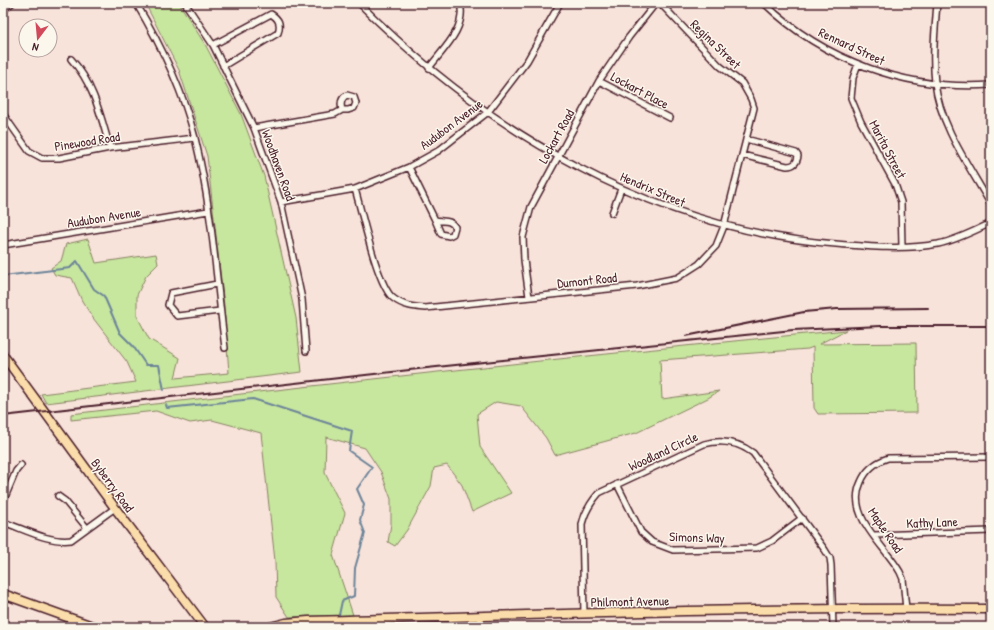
<svg xmlns="http://www.w3.org/2000/svg" width="994" height="630" font-family="'Patrick Hand',sans-serif">
<style>
.green{fill:#c7e69e;stroke:#888264}
.lines{fill:none;stroke-linecap:round;stroke-linejoin:round}
.stream{stroke:#6c8499;stroke-width:2}
.minor-casing{stroke:#4a1f2b;stroke-width:8}
.primary-casing{stroke:#4a1f2b;stroke-width:11}
.minor{stroke:#fbf7ec;stroke-width:5}
.primary{stroke:#fbddab;stroke-width:8}
.rail{stroke:#4a1f2b;stroke-width:2}
.labels{text-anchor:middle;dominant-baseline:central;stroke-width:3;stroke-linejoin:round;paint-order:stroke}
.street-label{font-size:13px;fill:#4a1f2b;stroke:#fbf7ec}
</style>
<rect width="100%" height="100%" fill="#f8e3da"/>
<filter id="ink" filterUnits="userSpaceOnUse"><feTurbulence type="fractalNoise" baseFrequency=".025" numOctaves="2"/><feDisplacementMap in="SourceGraphic" scale="8" xChannelSelector="R" yChannelSelector="G"/><feConvolveMatrix kernelMatrix="1 2 1 2 8 2 1 2 1" color-interpolation-filters="sRGB"/></filter>
<g filter="url(#ink)">
<!-- green -->
<path class="green" d="M145,3H179L206,46L241,114L264,176L296,318L302,372L46,403L41,394L136,382L127,362L93,318L82,301L72,278L55,275L51,268L61,261L66,244L88,239L96,263L156,254L158,264L146,276L137,295V316L149,339L180,358L175,378L229,373L224,306L207,156L179,70Z
M846,330L819,344L916,343L917,413L818,414L814,408L813,347L808,349L660,360L662,399L719,391L708,398L636,433L555,455L546,438L521,406L496,402L477,414L480,447L511,493L472,512L462,485L447,465L434,468L431,486L407,530L395,546L388,542L391,524V499L381,472L365,448L326,437L325,473L345,513L333,555L353,615L289,617L276,597L275,561L261,433L212,420L190,423L156,411L71,420V414C329,383 587,355 846,330Z"/>
<g class="lines">
<!-- stream -->
<path class="stream" d="M3,276L70,268L77,261L94,289L104,296L120,333L133,346L146,365H159L164,390
M166,405L167,408L253,399L352,431L349,451L372,467L357,489L364,505L360,520L365,533L355,568L354,596L342,601L339,615
M338,627L339,625"/>
<defs>
<path id="minor" d="M136,3C161,45 183,91 195,138C212,207 216,278 225,348
M185,3L213,45L254,128L281,202L302,299L306,351
M359,3C486,131 653,230 836,244C869,247 905,250 938,244C957,240 974,231 991,223
M764,3C824,61 908,91 991,85
M937,3C935,30 932,56 935,83C940,126 970,167 991,205
M3,10L12,3
M213,45L271,14C279,19 281,24 278,33L223,66
M71,59C94,84 101,117 110,148
M858,64L853,78L851,98L861,122L895,184L901,202L902,247
M429,68C443,49 467,28 460,3
M599,81L670,118
M3,114L29,151L42,158H59L110,148L195,138
M254,128L335,114L342,110C340,103 341,98 347,95L354,97L356,103L354,108L348,110H342
M742,155L787,166C794,166 797,163 798,156L796,153L746,139
M409,167L435,220C444,222 450,219 455,227L453,234L449,236L441,234L435,220
M355,189C362,212 377,285 393,298C403,306 414,307 425,308L637,286L677,278L699,264L716,246L724,226L754,108L751,99L742,83L720,66L660,3
M281,202L355,189L409,167L438,151L488,112L527,61L560,3
M612,213L621,189
M3,245L208,211
M217,284L171,293L168,305L177,316L220,311
M529,297L524,260L523,237L531,207L599,81L629,37L656,3
M617,484L641,532L652,542L673,550L757,548L772,541L802,518
M58,496L65,501L87,528
M3,502L16,471L21,465
M3,522C24,529 49,543 71,540L115,508
M874,535L991,531
M906,609L903,579L900,572C885,545 845,516 861,482C866,470 876,462 888,458L991,457
M584,614L582,524C585,512 591,502 599,493L704,444C723,439 738,442 753,453L825,550L830,558L831,565L833,627
M480,616V627"/>
<path id="primary" d="M3,355L115,508L205,627
M3,594L95,627
M270,627L286,623L308,621C535,615 763,607 991,609"/>
</defs>
<!-- minor casing -->
<use href="#minor" class="minor-casing"/>
<!-- primary casing -->
<use href="#primary" class="primary-casing"/>
<!-- minor -->
<use href="#minor" class="minor"/>
<!-- primary -->
<use href="#primary" class="primary"/>
<!-- rail -->
<path class="rail" d="M686,336L804,312L837,309L928,308
M3,416L427,368L793,330L881,326H991"/>
</g>
</g>
<g class="labels">
<!-- street labels -->
<g class="street-label">
<text transform="translate(716 44) rotate(44)">Regina Street</text>
<text transform="translate(852 46) rotate(25)">Rennard Street</text>
<text transform="translate(640 90) rotate(28)">Lockart Place</text>
<text transform="translate(451 124) rotate(-37)">Audubon Avenue</text>
<text transform="translate(556 136) rotate(-61)">Lockart Road</text>
<text transform="translate(87 141) rotate(-9)">Pinewood Road</text>
<text transform="translate(888 149) rotate(62)">Marita Street</text>
<text transform="translate(279 165) rotate(70)">Woodhaven Road</text>
<text transform="translate(653 189) rotate(23)">Hendrix Street</text>
<text transform="translate(104 217) rotate(-9)">Audubon Avenue</text>
<text transform="translate(587 280) rotate(-6)">Dumont Road</text>
<text transform="translate(663 451) rotate(-25)">Woodland Circle</text>
<text transform="translate(113 485) rotate(54)">Byberry Road</text>
<text transform="translate(932 522) rotate(-2)">Kathy Lane</text>
<text transform="translate(886 530) rotate(56)">Maple Road</text>
<text transform="translate(697 537) rotate(2)">Simons Way</text>
<text transform="translate(630 601) rotate(-1)">Philmont Avenue</text>
</g>
</g>
<!-- margin -->
<rect width="994" height="630" fill="none" stroke="#fbf7ec" stroke-width="16"/>
<rect x="8" y="8" width="978" height="614" fill="none" stroke="#4a1f2b" stroke-width="1.5" filter="url(#ink)"/>
<!-- north arrow -->
<g transform="translate(38 38) rotate(196)"><circle r="19" fill="#fbf7ec" stroke="#b4a19f"/>
<path d="M0-3L7 15L0 10L-7 15Z" fill="#d1495b"/>
<text y="-6" font-size="11" font-weight="bold" text-anchor="middle" fill="#4a1f2b">N</text>
</g>
</svg>
